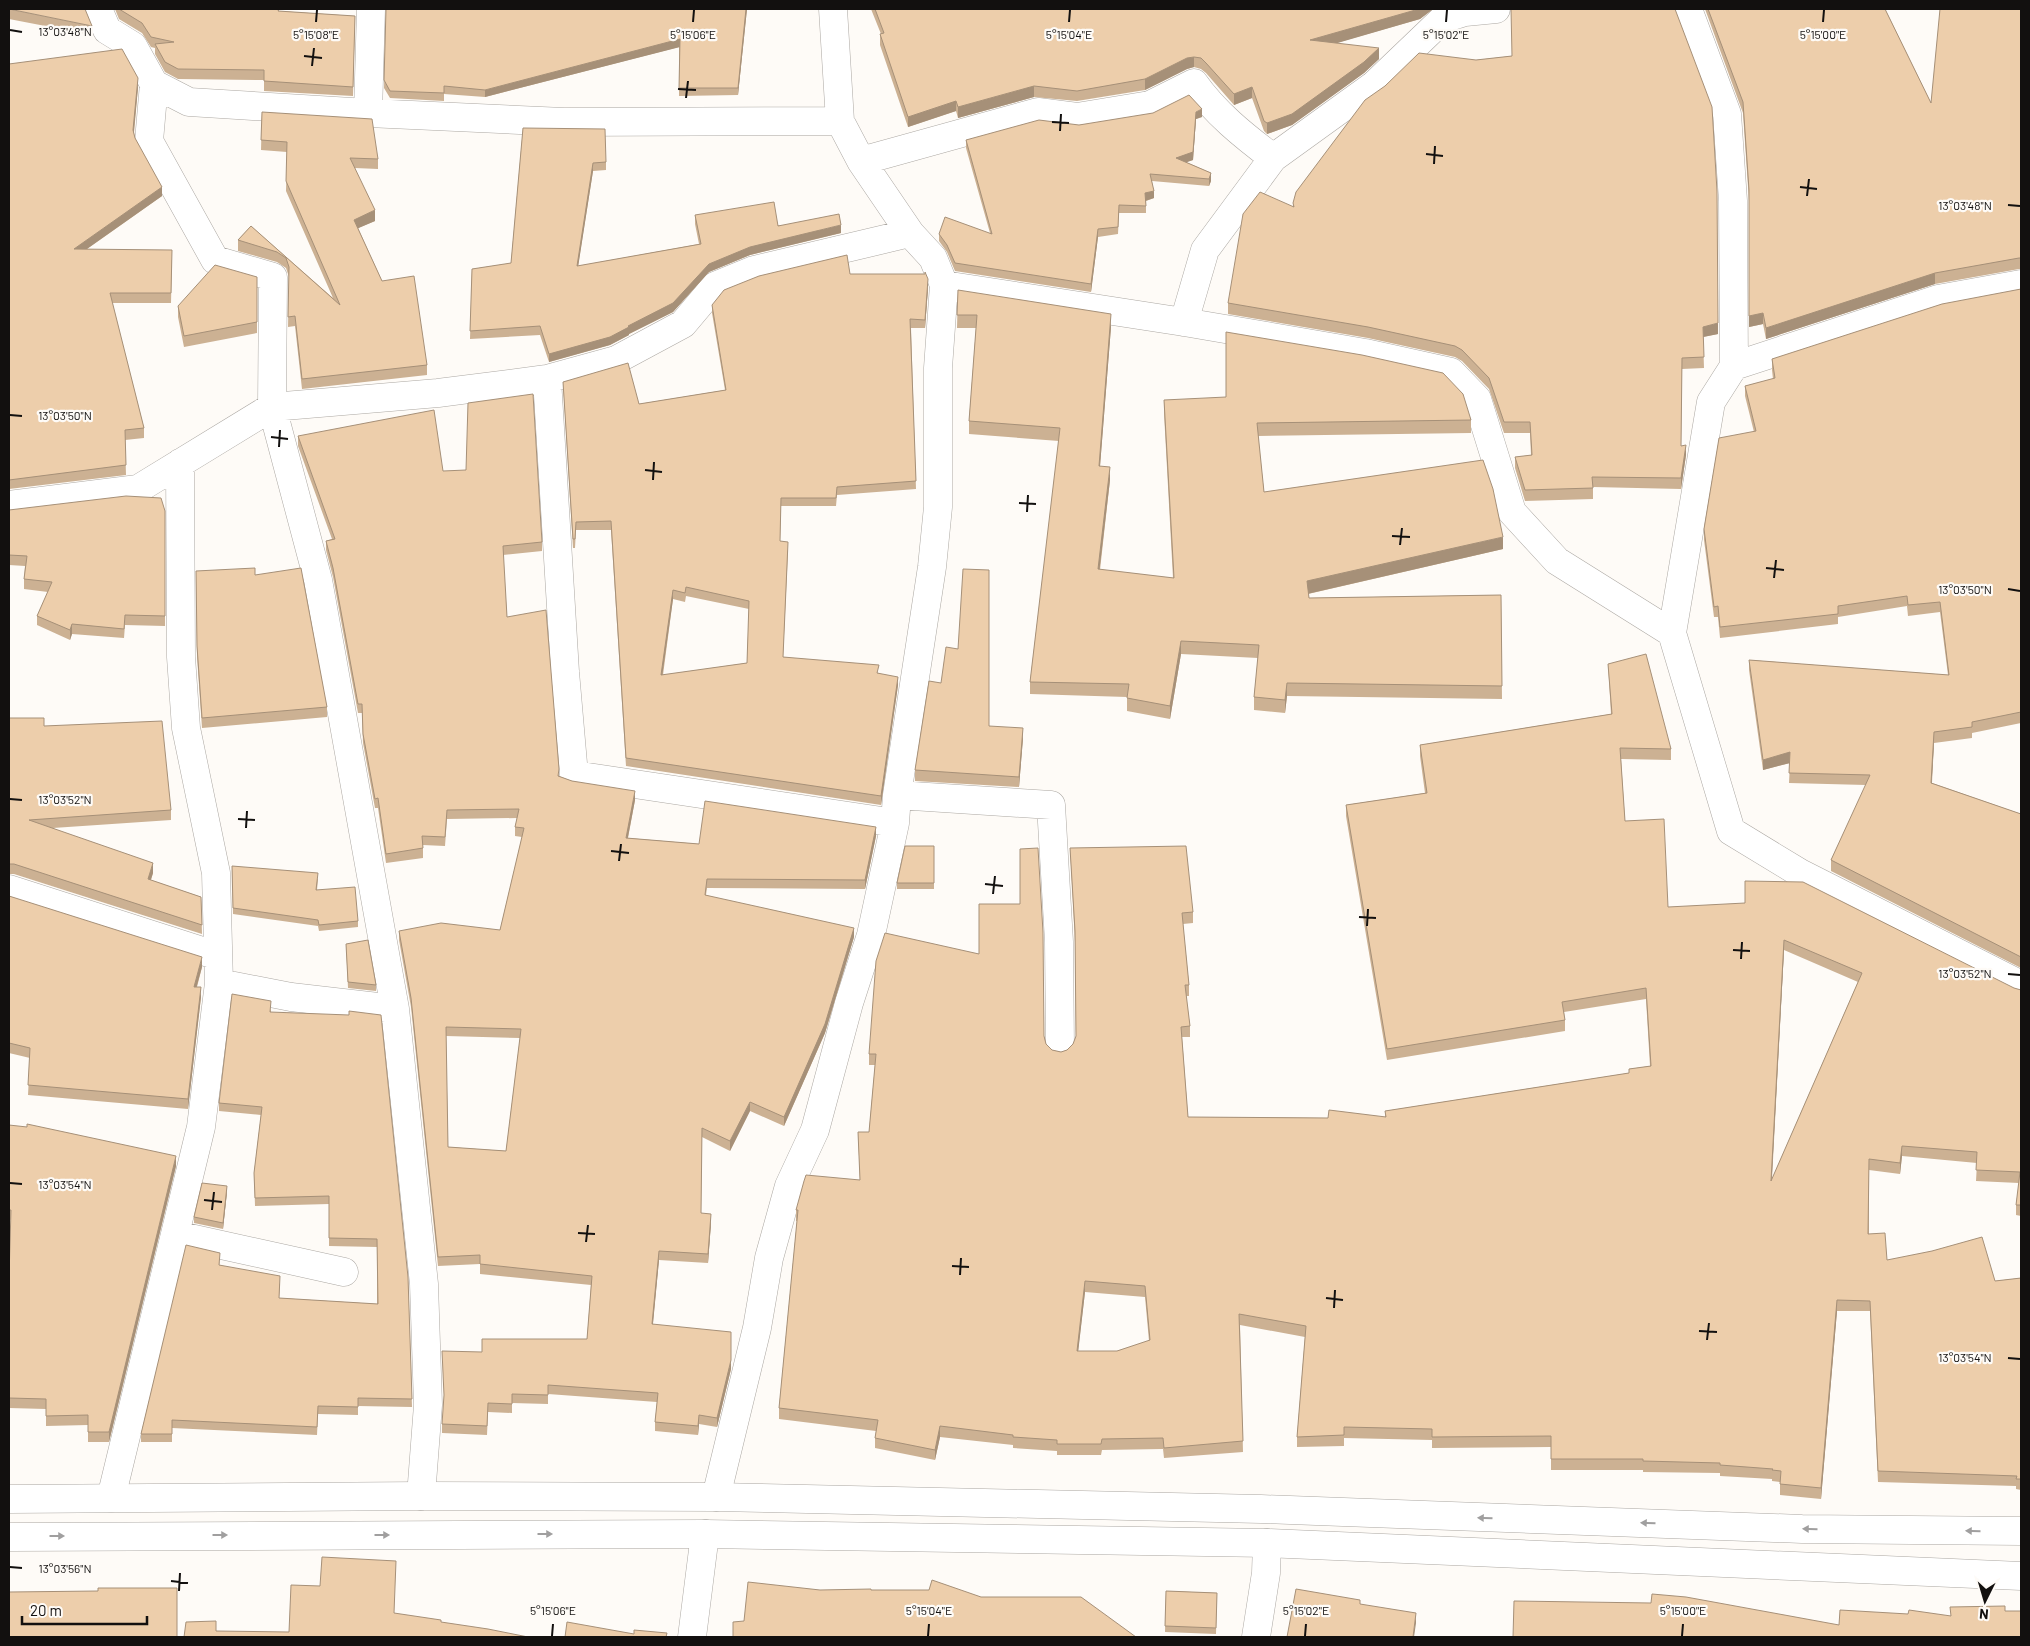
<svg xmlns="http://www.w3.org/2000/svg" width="2030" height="1646" font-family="Barlow,sans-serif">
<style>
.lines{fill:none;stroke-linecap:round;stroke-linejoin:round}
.minor-casing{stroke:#aca8a3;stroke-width:29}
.tertiary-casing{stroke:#aca8a3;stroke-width:29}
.minor{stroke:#fff;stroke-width:28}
.tertiary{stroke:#fff;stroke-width:28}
.wall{fill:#ccb193;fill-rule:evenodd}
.shaded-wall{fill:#a69078}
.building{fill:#edceab;stroke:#a69078;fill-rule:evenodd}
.oneway{fill:#a09f9f}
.ticks{fill:none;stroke:#12100f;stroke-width:2}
.ticks-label{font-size:12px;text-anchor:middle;fill:#12100f;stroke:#fefbf7;stroke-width:4.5;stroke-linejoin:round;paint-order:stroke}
</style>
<rect width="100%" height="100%" fill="#fefbf7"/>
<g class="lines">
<defs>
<path id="minor" d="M98,9L107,30L133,46L154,84L189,102L368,113L564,122L840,121
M1688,9L1727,114L1733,201L1734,366L1711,402L1672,633L1731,831L1800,873L2021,985
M154,84L149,141L215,260L273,277L272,407L318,580L395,1009L424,1284L428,1405L421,1496
M368,113L371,9
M861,161L1038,112L1077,117L1150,105L1194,83C1215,113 1244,136 1273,158
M944,285L1184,322L1365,353L1451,372L1477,399L1512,512L1557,561L1672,633
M1184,322L1205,250L1273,158L1374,85L1443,19L1465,12L1496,9
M1734,366L1938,299L2021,284
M547,379L565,672L574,775L895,823
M180,463L181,657L186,728L216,873L219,983L291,997L395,1009
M9,505L138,489L272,407L438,393L547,379L616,360L683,324L715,286L754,270L910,233
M897,795L1051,805L1059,942L1060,1047
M9,889L218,956
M176,1235L344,1272
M716,1497L757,1328L769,1258L789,1186L815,1130L849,1003L871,935L895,823L897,795L932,567L938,507V368L944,285L933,258L910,233L861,161L840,121L833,9
M111,1498L201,1127L219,983
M692,1637L705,1534
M1256,1637L1266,1573L1267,1543"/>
<path id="tertiary" d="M9,1499L421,1496L716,1497L1261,1509L1802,1529L2021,1531
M9,1537L705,1534L1267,1543L2021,1576"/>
</defs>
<!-- minor casing -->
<use href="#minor" class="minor-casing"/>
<!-- tertiary casing -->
<use href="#tertiary" class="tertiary-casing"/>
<!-- minor -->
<use href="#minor" class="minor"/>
<!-- tertiary -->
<use href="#tertiary" class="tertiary"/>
</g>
<!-- wall -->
<path class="wall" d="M9,9L92,26V35L9,19Z
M115,9H279V11L355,16L353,96L264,91V80L178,79L165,72L155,54V48L151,47L142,33L119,19Z
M386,9H747L738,95L679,96V47L485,97L444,94V101L390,98L384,88Z
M871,9H1433L1420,19L1336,43L1379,59L1364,73L1292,125L1267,134L1264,131L1252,98L1234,105L1206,73L1201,69L1194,67L1187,69L1145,90L1077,101L1034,97L958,118L956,111L908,127L880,45V34H881Z
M1705,9H1885L1931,103L2021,9V269H2019L1935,284L1766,339L1763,324L1749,327V201L1743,113Z
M1512,56L1718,334L1703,337L1704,368L1682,369L1681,446L1686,455L1681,489L1593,487V499L1525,501L1515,468V457L1531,455L1530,433H1504L1489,389L1462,361L1455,357L1368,338L1228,314V303L1293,206V203L1476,60Z
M9,64L138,87L134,133L135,138L162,196L87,249L172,260L171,303H112L144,428V438L125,440L126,475L9,489Z
M262,112L378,159V169L355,168L375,221L358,228L382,281L427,365V375L302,389L295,326L288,327L289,277L286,268L277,262L238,251V240L251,226L333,298L286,191L287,152L261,150Z
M1202,117L1196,119L1193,160L1186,162L1211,173V181L1209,186L1152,181L1154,198L1146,201V213H1119L1118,234L1098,237L1091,292L955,271L947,252L939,241V234L990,233L966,148V140L1079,125Z
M523,128L606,162V170L593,171L578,266L699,244L695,224V215L841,233L750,255L709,272L673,312L629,334V335L610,345L549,362L540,335L470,339L472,269L511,263Z
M850,274L928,288L925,328H911L916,489L837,495L836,506H781L780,541L788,551L783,657L879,673L898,685L881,805L626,766L611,530H576L575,548H573L563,382L639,404L725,390L712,313V305ZM686,596L749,609L747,663L663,675L673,599L685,602Z
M257,277V333L184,347L178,317V306Z
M2021,289V723L1972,733V738L1934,743L1932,783L2021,814V968L1831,871V860L1866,785L1789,783L1790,763L1763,770L1749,670V660L1948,675L1940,612L1908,616L1907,606L1838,617V624L1720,638L1718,617H1714L1704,540V529L1754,432L1745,396V386L1773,379L1772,370V359Z
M958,290L1111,327L1100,466L1110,480L1100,570L1173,578L1164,413V400L1471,420V433L1258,436L1264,492L1503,549L1308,594L1309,598L1501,595L1502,699L1287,696L1285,713L1254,710V697L1258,658L1181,654L1170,719L1127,711V697L1030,694V682L1059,441L969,434V421L976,328H957Z
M298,436L443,471L542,542V551L503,555L507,617L559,776L572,781L635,800L628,838L699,844L876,836L865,889L707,888L706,895L854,937L825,1033L784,1126L750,1111L730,1151L702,1137L701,1213L711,1223L708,1263L659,1260L653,1324L731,1369L717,1427L699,1424L698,1435L655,1431V1422L657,1402L548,1394V1404L512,1403V1413L488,1412L487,1435L442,1433V1424L482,1352L587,1339L591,1285L480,1274V1264L438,1266L411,1007L399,940V931L500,930L522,837L515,836V827L517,818L447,819L445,846L423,845V858L386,863L378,808H375L363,743L362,713H358L333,577L326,550V541L332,539L298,446ZM446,1036L520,1038L506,1151L448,1147Z
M9,510L165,511V626L125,625L124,638L72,634L70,640L37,625V616L48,592L24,589V579L25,566L9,565Z
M196,571L327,707V717L202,728L197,656Z
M1608,664L1671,749V760L1621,759L1625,821L1668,907L2021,990V1216L2016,1215V1205L2019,1183L1976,1181L1977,1163L1902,1156L1900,1174L1869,1170V1234L1887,1260L1995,1281L2021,1278V1490L2016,1489V1486L1878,1482L1870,1311H1837L1821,1499L1780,1495V1482L1772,1481V1479L1720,1476V1473L1643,1472V1470H1551V1447L1432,1448V1440L1344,1438V1446L1297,1447V1437L1305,1337L1240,1325L1243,1452L1164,1458L1163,1449L1102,1450L1101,1455H1057V1451L1013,1448V1445L940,1437L935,1460L875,1448V1438L876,1431L779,1419V1408L797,1221H796V1210L860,1180L858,1132H869L875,1065H869V1054L1044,1036L1046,1044L1052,1050L1061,1052L1067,1050L1073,1044L1076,1037L1075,942L1070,848L1193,912V923L1183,924L1189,985V996H1186L1190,1026V1037H1182L1188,1117L1328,1118L1385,1117V1111L1629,1073V1069L1650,1066L1646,999L1564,1012L1565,1020V1031L1387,1060L1346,816V805L1425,793L1420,756V745L1611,714ZM1784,950L1858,982L1772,1179ZM1085,1292L1145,1297L1149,1341L1117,1351H1078Z
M9,718L44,726L171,810V820L53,828L153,873L151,880L201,897L202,934L14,874H9Z
M989,726L1023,738L1019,787L915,781V770Z
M934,846V889H897V883Z
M232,866L318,879L317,890L358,921V927L319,931L318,926L233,914Z
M9,896L202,967L197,987L201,997L188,1109L28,1095L30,1058L9,1053Z
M346,944L376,985V991L348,988Z
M271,1009V1013L408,1277L412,1407L358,1406V1415L318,1414L317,1435L172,1428V1442H141V1434L220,1261L219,1265L280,1284L279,1298L377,1304V1247L329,1246V1204L255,1206L254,1173L261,1115L219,1111V1103Z
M9,1125L176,1166L109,1442H88V1425L46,1426V1409L9,1408V1277L11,1220L9,1219Z
M227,1192L223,1229L194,1223V1217Z
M1166,1591L1217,1593L1216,1634L1165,1632Z"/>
<!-- shaded-wall -->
<path class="shaded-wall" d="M746,9H747L738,95V88Z
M1419,9H1433L1420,19L1310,51V40Z
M680,39V47L485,97V90Z
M1379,48V59L1364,73L1292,125L1267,134V123Z
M1194,57V67L1187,69L1145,90V79L1187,58Z
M138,78V87L133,140V130Z
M1034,86V97L958,118V107Z
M1252,87V98L1234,105V94Z
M956,101V111L908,127V117Z
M1202,109V117L1196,119L1193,160L1176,166V158L1196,112Z
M593,163V171L577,274V266Z
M1211,173V181L1209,186V179Z
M162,187V196L74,258V249Z
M1154,191V198L1145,201V193Z
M375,210V221L354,230V220Z
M841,225V233L750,255L709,272L673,312L629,334V335L610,345L549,362V354L628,326L709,264L750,247Z
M1098,229V237L1091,292V284Z
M1935,273V284L1766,339V328Z
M928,279V288L925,328V320Z
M1763,313V324L1749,327V316Z
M1111,314V327L1099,479V466Z
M1718,323V334L1703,337V327Z
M1686,445V455L1681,489V478Z
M1110,467V480L1098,582V569Z
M1503,537V549L1307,594V581Z
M673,590V599L661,684V675Z
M72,624V634L70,640V630Z
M1181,641V654L1170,719V706Z
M898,677V685L881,805V796Z
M1287,683V696L1285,713V700Z
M1023,728V738L1019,787V777Z
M1934,732V743L1931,794V783Z
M1790,752V763L1763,770V760Z
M635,791V800L626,847V838Z
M876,827V836L865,889V880Z
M153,863V873L148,888V879Z
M854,928V937L825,1033L784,1126V1117Z
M1784,940V950L1771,1192V1181Z
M202,957V967L194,996V987Z
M201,987V997L188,1109V1099Z
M750,1102V1111L730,1151V1141Z
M1902,1146V1156L1900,1174V1163Z
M176,1156V1166L109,1442V1432Z
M227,1186V1192L223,1229V1223Z
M711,1214V1223L708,1263V1254Z
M659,1251V1260L652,1333V1324Z
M1085,1281V1292L1077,1362V1351Z
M1837,1300V1311L1821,1499V1488Z
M731,1360V1369L717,1427V1418Z
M699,1415V1424L698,1435V1426Z
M940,1426V1437L935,1460V1450Z
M1416,1613V1623L1414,1637H1413Z"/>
<!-- building -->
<path class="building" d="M9,9H85L92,26Z
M119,9H279L278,11L355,16L353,87L264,81V70L178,69L165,62L155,44L174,42L151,37L142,23Z
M386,9H746L738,88H679L680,39L485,90L444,86V93L390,91L384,80Z
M875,9H1419L1310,40L1379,48L1364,62L1292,114L1267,123L1264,121L1252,87L1234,94L1206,63L1201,58L1194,57L1187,58L1145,79L1077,91L1034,86L958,107L956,101L908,117L880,34L884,33Z
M1511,9H1675L1712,107L1717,191L1718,323L1703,327L1704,357L1682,358L1681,446L1686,445L1681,478L1592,477L1593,488L1525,490L1515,457L1532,455L1530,422H1504L1489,378L1462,350L1455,346L1368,327L1228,303L1243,214L1260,192L1294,207L1293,203L1296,192L1365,100L1385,86L1419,53L1476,60L1512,56Z
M1708,9H1885L1931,103L1940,9H2021V258H2019L1935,273L1766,328L1763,313L1749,316V190L1743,102Z
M122,49L138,78L133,130L135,138L162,187L74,249L172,250L171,293H110L144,428L125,430L126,465L9,480V64Z
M1189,95L1202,109L1196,112L1193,152L1176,158L1211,173L1209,179L1150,174L1154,191L1145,193L1146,206L1119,205L1118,227L1098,229L1091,284L955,263L947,245L939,234L945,217L992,234L966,140L1039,120L1079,125L1153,113Z
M262,112L372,119L378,159L350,158L375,210L354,220L382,281L414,276L427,365L302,379L295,316L288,317L289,267L286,258L277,252L238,240L251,226L340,305L286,181L287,142L261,140Z
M523,128L605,129L606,162L593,163L577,266L701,244L695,215L774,202L778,226L839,214L841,225L750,247L709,264L673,303L628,326L629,327L610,337L549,354L540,326L470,331L472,269L511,263Z
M847,255L850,274H925V272L928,279L925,320L910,319L916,481L837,487L836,498H781L780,541L788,542L783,657L879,665L877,673L898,677L881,796L626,758L611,521L576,522L575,539H573L563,382L628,363L639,404L726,390L712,305L724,290L759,276ZM686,587L749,601L747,663L661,675L673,590L685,593Z
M215,265L257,277V322L184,336L178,306Z
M2021,289V712L1972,722V727L1934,732L1931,783L2021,814V957L1831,860L1870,775L1789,773L1790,752L1763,760L1749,660L1949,675L1940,602L1908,605L1907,596L1838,606V614L1720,627L1718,606L1714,607L1704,529L1719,438L1756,431L1745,386L1775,378L1772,359L1942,304Z
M958,290L1111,314L1099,466L1110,467L1098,569L1174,578L1164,400L1226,397V332L1362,355L1443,373L1463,394L1471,420L1257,423L1264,492L1483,460L1493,489L1503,537L1307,581L1309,598L1501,595L1502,686L1287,683L1285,700L1254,697L1259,645L1181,641L1170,706L1127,698L1129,684L1030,682L1060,428L969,421L977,315H957Z
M533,394L542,542L503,546L507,617L546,610L559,769L558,776L572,781L635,791L626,838L699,844L705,801L876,827L865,880L707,879L705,895L854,928L825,1024L784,1117L750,1102L730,1141L702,1128L701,1213L711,1214L708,1254L659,1251L652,1324L731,1332V1360L717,1418L699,1415L698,1426L655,1422L658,1393L548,1385V1395L512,1394V1404L488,1403L487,1426L442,1424L444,1395L442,1351L482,1352V1339H587L592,1276L480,1264V1255L438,1257L411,998L399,931L441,923L500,930L524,828L515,827L519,809L447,810L445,837L422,836L423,848L386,854L378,798L375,799L363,734L362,704H358L333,568L326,541L335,539L298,436L434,410L443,471L466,470L468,403ZM446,1027L521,1029L506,1151L448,1147Z
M126,496L161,498L165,511V616L125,615L124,629L72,624L70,630L37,616L52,582L24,579L27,556L9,555V510Z
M255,568V575L301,568L327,707L202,718L197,646L196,571Z
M963,569L989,570V726L1023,728L1019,777L915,770L929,681L941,683L946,647L958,649Z
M1646,654L1671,749L1620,748L1625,821L1664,819L1668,907L1745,903V881L1803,882L2014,988L2021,990V1205H2016L2020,1172L1976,1170L1977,1152L1902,1146L1900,1163L1869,1159L1868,1234L1885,1233L1887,1260L1932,1251L1982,1237L1995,1281L2021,1278V1479H2016L2017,1476L1878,1471L1870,1301L1837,1300L1821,1488L1780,1484L1781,1471L1772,1470L1773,1469L1720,1465V1463L1643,1461V1459H1551V1436L1432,1437V1429L1344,1427V1435L1297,1437L1306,1326L1239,1314L1243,1441L1164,1448L1163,1438L1102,1439L1101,1444H1057V1440L1013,1437V1435L940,1426L935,1450L875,1438L878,1420L779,1408L798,1210H796L804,1181L806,1175L860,1180L858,1132H869L876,1054H869L876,961L885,933L979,954V904H1020V849L1038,848L1043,932L1044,1036L1046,1044L1052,1050L1061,1052L1067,1050L1073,1044L1076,1036L1075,931L1070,848L1186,846L1193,912L1182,913L1189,985H1185L1190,1026L1181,1027L1188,1117L1328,1118L1329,1110L1386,1117L1385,1111L1629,1073V1069L1651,1066L1646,988L1562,1002L1565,1020L1387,1049L1346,805L1427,793L1420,745L1612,714L1608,664ZM1784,940L1862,973L1771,1181ZM1085,1281L1145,1286L1150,1340L1117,1351H1077Z
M9,718H44V726L162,721L171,810L29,820L153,863L148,879L201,897L202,925L14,864H9Z
M905,846H934V883H897Z
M232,866L318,873L316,890L355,887L358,921L319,925L318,920L233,908Z
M9,896L202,957L194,987H201L188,1099L28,1085L30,1048L9,1043Z
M368,940L376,985L348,982L346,944Z
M232,994L271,1001L270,1012L349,1015V1011L381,1015L408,1277L412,1399L358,1398V1407L318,1406L317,1427L172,1420V1434H141L186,1245L220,1253L219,1265L280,1276L279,1298L378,1304L377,1239L329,1238V1196L255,1198L254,1173L262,1107L219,1103Z
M27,1124L176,1156L109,1432H88V1415L46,1416V1399L9,1398V1277L11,1210H9V1125L27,1127Z
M202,1183L227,1186L223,1223L194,1217Z
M322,1557L396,1561L394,1613L441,1620V1622L488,1629L528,1637H184L186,1622L216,1621V1631L289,1632L291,1585L320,1586Z
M932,1580L981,1597H1081L1136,1637H733V1622L744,1621L748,1582L820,1590L871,1589V1590H929Z
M98,1588H177V1637H9V1592L98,1591Z
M1296,1589L1360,1600V1604L1416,1613L1413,1637H1287Z
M1166,1591L1217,1593L1216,1628L1165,1626Z
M1652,1594L1686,1597L1839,1625L1840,1610L1908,1614L1909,1610L1951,1616L1950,1607L2005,1606V1611H2021V1637H1513L1514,1601L1651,1603Z
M567,1622L634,1634V1630L667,1633L666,1637H565Z"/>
<!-- one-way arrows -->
<defs><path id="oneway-solid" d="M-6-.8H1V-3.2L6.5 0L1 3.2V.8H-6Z" transform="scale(1.25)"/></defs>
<g class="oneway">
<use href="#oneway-solid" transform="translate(1485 1518) rotate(-178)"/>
<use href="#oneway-solid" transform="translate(1648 1523) rotate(-178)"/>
<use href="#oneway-solid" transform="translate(1810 1529) rotate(-179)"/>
<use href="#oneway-solid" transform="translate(1973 1531) rotate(-179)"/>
<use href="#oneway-solid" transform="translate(545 1534)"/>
<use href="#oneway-solid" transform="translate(220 1535)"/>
<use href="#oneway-solid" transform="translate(382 1535)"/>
<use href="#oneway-solid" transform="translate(57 1536)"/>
</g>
<!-- ticks -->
<path class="ticks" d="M316,22L317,10M693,22L694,10M1069,22L1070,10M1446,22L1447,10M1823,22L1824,10M10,30L22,32M304,56L322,58M312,66L314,48M678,89L696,90M686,98L688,81M1052,122L1069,123M1060,131L1061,114M1426,154L1443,156M1434,164L1435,146M1800,187L1817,189M1807,196L1809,179M2008,205L2020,206M10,415L22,416M271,437L288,439M279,447L280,430M645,470L662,472M653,480L654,462M1019,503L1036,504M1027,512L1028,495M1392,536L1410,537M1400,545L1402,528M1766,568L1784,570M1774,578L1776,560M2008,589L2020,591M10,799L22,800M238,819L255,820M246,828L247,811M611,851L629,853M619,861L621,844M985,884L1003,886M993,894L995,876M1359,917L1376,918M1367,926L1368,909M1733,950L1750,951M1741,959L1742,942M2008,974L2020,975M10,1183L22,1184M204,1200L222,1202M212,1210L214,1192M578,1233L595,1234M586,1242L588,1225M952,1266L969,1267M960,1275L961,1258M1326,1298L1343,1300M1334,1308L1335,1290M1699,1331L1717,1332M1707,1340L1709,1323M2008,1358L2020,1359M10,1567L22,1568M171,1581L188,1583M179,1591L180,1573M552,1636L553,1624M928,1636L929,1624M1305,1636L1306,1624M1682,1636L1683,1624"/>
<g class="ticks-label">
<text x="65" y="36">13°03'48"N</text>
<text x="316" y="39">5°15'08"E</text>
<text x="693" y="39">5°15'06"E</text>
<text x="1069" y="39">5°15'04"E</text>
<text x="1446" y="39">5°15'02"E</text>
<text x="1823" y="39">5°15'00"E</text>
<text x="1965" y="210">13°03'48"N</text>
<text x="65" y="420">13°03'50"N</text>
<text x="1965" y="594">13°03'50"N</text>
<text x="65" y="804">13°03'52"N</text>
<text x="1965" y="978">13°03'52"N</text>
<text x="65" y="1189">13°03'54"N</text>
<text x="1965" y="1362">13°03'54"N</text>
<text x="65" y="1573">13°03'56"N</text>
<text x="553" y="1615">5°15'06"E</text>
<text x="929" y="1615">5°15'04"E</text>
<text x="1306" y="1615">5°15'02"E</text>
<text x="1683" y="1615">5°15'00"E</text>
</g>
<!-- border -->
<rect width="2030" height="1646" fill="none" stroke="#12100f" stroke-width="20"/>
<!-- north arrow -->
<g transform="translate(1985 1601) rotate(185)" stroke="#fefbf7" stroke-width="4" paint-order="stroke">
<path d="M0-4L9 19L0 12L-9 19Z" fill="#12100f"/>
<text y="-8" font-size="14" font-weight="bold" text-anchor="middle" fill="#12100f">N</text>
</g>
<!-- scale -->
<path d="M22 1616v8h125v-8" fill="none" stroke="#12100f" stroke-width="2.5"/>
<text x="30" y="1616" font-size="15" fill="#12100f" stroke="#fefbf7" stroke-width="4" paint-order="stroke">20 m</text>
</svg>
